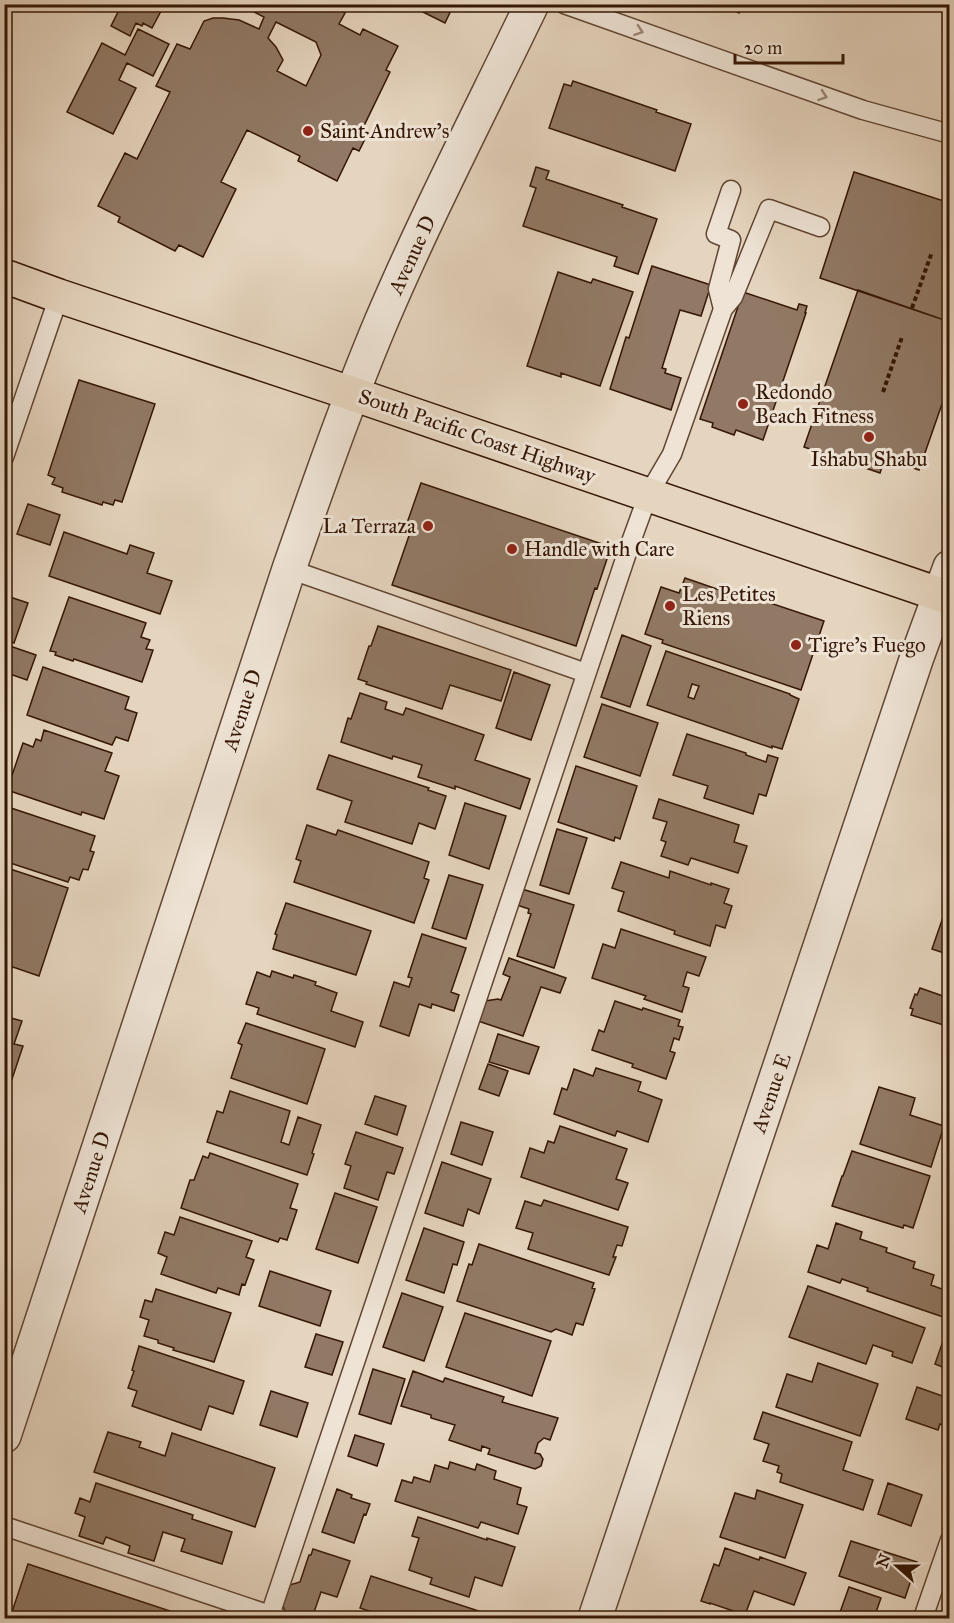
<svg xmlns="http://www.w3.org/2000/svg" width="954" height="1623" font-family="'IM FELL Great Primer',serif">
<style>
.building{fill:#917965;stroke:#351705;stroke-width:1.5;fill-rule:evenodd}
.lines{fill:none;stroke-linecap:round;stroke-linejoin:round}
.lane-casing{stroke:#614633;stroke-width:21}
.street-casing{stroke:#614633;stroke-width:36}
.highway-casing{stroke:#351705;stroke-width:36}
.path{stroke:#351705;stroke-width:4;stroke-dasharray:4.5 3;stroke-linecap:butt}
.lane{stroke:#eee3d5;stroke-width:18}
.street{stroke:#eee3d5;stroke-width:33}
.highway{stroke:#e5d4be;stroke-width:33}
.oneway{stroke:#9b8777}
.poi-dot{fill:#8f2418;stroke:#eee3d5;stroke-width:2}
.labels{text-anchor:middle;dominant-baseline:central;stroke-width:6;stroke-linejoin:round;paint-order:stroke}
.poi-label{font-size:21px;fill:#351705;stroke:#eee3d5;text-anchor:start}
.street-label{font-size:21px;fill:#351705;stroke:#eee3d5}
</style>
<rect width="100%" height="100%" fill="#e5d4be"/>
<filter id="stains"><feTurbulence type="fractalNoise" baseFrequency=".00333" numOctaves="4"/><feColorMatrix values="0 0 0 0 .2 0 0 0 0 .09 0 0 0 0 .02 0 0 0 .5 -.17"/></filter>
<radialGradient id="worn" r=".72"><stop offset=".6" stop-color="#630" stop-opacity="0"/><stop offset="1" stop-color="#630" stop-opacity=".3"/></radialGradient>
<!-- building -->
<path class="building" d="M122,4H148L161,11L152,28L143,23L142,26L136,23L130,36L111,26Z
M239,4H329L345,13L339,24L360,35L363,29L398,46L386,70L390,72L362,130L368,133L359,151L353,148L337,181L298,161L300,156L247,130L221,182L236,189L203,257L179,245L175,251L118,222L120,217L98,206L125,153L137,159L170,92L156,86L177,44L190,49L204,21L213,18H223L239,20L259,29L264,17ZM276,22L316,42L321,55L306,86L277,71L283,60L276,47L268,38Z
M416,4H454L445,23L415,8Z
M722,4H744L739,13Z
M138,29L169,44L153,76L127,63L119,80L136,88L113,134L67,112L102,43L125,55Z
M573,81L657,110L656,112L691,124L675,171L549,128L564,84L571,86Z
M536,167L549,171L546,179L623,205L622,207L657,219L638,274L614,266L617,257L523,226L536,188L530,186Z
M854,172L950,203V322L820,278Z
M652,266L711,285L701,316L680,310L662,368L666,369L665,373L681,378L671,410L610,389L626,337L629,338Z
M558,272L591,283L593,279L633,292L600,386L561,373V377L527,366Z
M858,290L950,322V347L948,351L950,352V381L919,470L885,458L880,473L804,447Z
M743,292L797,310L799,304L807,306L805,313H806L763,440L736,430L734,435L712,427L713,423L700,419Z
M79,380L155,404L122,502L115,500L113,505L103,502L102,505L62,492L63,488L52,484L55,478L48,475Z
M421,483L611,547L597,589L595,588L576,646L392,585L412,527L406,526Z
M28,504L60,515L50,545L17,534Z
M64,532L127,554L130,545L154,553L147,573L172,581L160,614L49,576Z
M685,578L737,596V592L824,621L801,690L662,643L663,640L645,634L661,587L679,593Z
M4,595L28,603L14,643L4,639Z
M69,597L146,623L141,637L150,640L146,649L153,650L142,682L74,659L73,661L55,655L56,652L50,651Z
M378,626L511,670L501,701L450,685L442,709L366,684L367,682L358,679L369,646H371Z
M622,635L651,646L630,707L601,697Z
M4,644L36,655L27,680L4,672Z
M666,651L790,694V695L799,699L782,749L772,746V748L647,705ZM692,684L699,686L694,699L688,697Z
M43,667L129,697L125,709L137,713L128,741L116,737L112,745L27,715Z
M514,672L550,685L531,740L496,728Z
M360,693L387,702L385,709L403,715L406,708L484,735L475,760L530,779L520,809L455,786V789L418,777L422,765L393,756L392,759L341,742L348,718L351,719Z
M602,704L658,723L640,776L584,757Z
M44,730L112,753L105,771L119,776L104,819L82,812L81,815L7,790L23,743L33,747L36,739L41,741Z
M687,734L746,753V755L766,762L768,755L778,758L766,796L759,794L753,814L704,798L708,786L673,775Z
M329,755L429,788L428,790L446,796L435,829L419,823L412,844L345,822L352,801L317,789Z
M576,766L637,786L620,839L615,837L614,841L558,822Z
M659,799L739,825L734,842L747,846L738,873L691,858L688,865L661,856L666,842L661,840L667,822L653,818Z
M465,803L506,816L489,869L449,855Z
M11,808L95,836L90,851L94,852L88,870L83,869L79,880L70,877L68,882L4,861V825Z
M307,825L336,835L338,830L429,862L424,878L429,880L414,923L294,882L301,861L296,859Z
M557,829L587,838L569,894L540,885Z
M621,862L669,878L670,871L711,885V883L729,889L724,903L732,906L725,928L716,925L710,946L674,934L675,931L618,911L624,892L612,888Z
M4,867L68,888L39,976L4,964Z
M449,875L483,885L466,939L432,928Z
M522,889L574,905L554,968L517,956L531,914L528,913L529,909L517,905Z
M950,897V955L932,949Z
M286,903L371,931L356,975L273,949L277,935L275,934Z
M621,929L706,957L699,976L687,972L683,986L689,988L682,1012L644,999L646,996L592,978L603,944L615,948Z
M422,934L466,948L451,992L459,995L454,1011L432,1004L431,1008L419,1004L409,1036L380,1026L394,982L409,987L412,978L408,977Z
M509,958L566,978L560,993L541,987L523,1036L478,1021L485,1001L498,999L501,1000L510,977L503,974Z
M272,971L293,978L294,975L316,982L315,985L337,993L331,1011L363,1022L355,1047L257,1014L259,1008L246,1004L257,972L270,977Z
M950,978V1027L911,1015L913,1009L910,1008L915,994L917,995L920,988L943,996Z
M615,1001L642,1010L643,1008L680,1020L678,1026L683,1027L679,1040L674,1038L670,1051L675,1053L666,1079L632,1067L633,1064L592,1050L599,1030L604,1032Z
M4,1016L22,1021L14,1044L23,1046L12,1079L4,1077Z
M246,1023L325,1049L307,1104L231,1078L242,1045L238,1043Z
M498,1034L539,1047L529,1074L489,1062Z
M488,1064L508,1071L499,1096L479,1089Z
M596,1068L641,1082L638,1091L662,1100L648,1142L617,1131L615,1136L554,1114L562,1088L567,1090L574,1069L593,1076Z
M879,1087L915,1098L910,1115L944,1126L931,1167L860,1144Z
M230,1091L290,1111L281,1142L289,1145L298,1117L321,1125L312,1153L314,1154L307,1175L207,1142L217,1111L223,1113Z
M375,1096L406,1106L397,1135L365,1124Z
M461,1122L493,1132L482,1165L451,1154Z
M560,1126L627,1149L616,1179L628,1183L618,1210L521,1177L530,1148L544,1153L548,1141L554,1143Z
M356,1132L403,1148L394,1174L387,1172L378,1200L344,1188L351,1166L345,1164Z
M852,1151L930,1176L913,1228L904,1225L903,1228L832,1206L842,1176H843Z
M210,1153L298,1184L290,1208L297,1210L287,1240L280,1238L278,1242L181,1208L190,1180H194L203,1156L208,1158Z
M442,1162L491,1179L479,1214L468,1209L463,1226L425,1213Z
M335,1193L377,1207L358,1263L316,1249Z
M544,1200L628,1227L622,1246L617,1245L613,1257H616L609,1275L528,1249L533,1233L516,1228L525,1201L541,1206Z
M180,1217L252,1241L246,1257L254,1260L245,1285L242,1284L239,1295L218,1288L216,1293L161,1274L167,1257L158,1253L165,1232L174,1235Z
M836,1223L862,1232L860,1239L887,1248L886,1252L915,1262L913,1268L934,1275L931,1285L950,1292V1322L948,1321L949,1319L867,1291L868,1288L842,1279L840,1283L808,1272L817,1245L828,1249Z
M424,1228L464,1242L457,1265L453,1264L444,1293L406,1280Z
M479,1244L594,1283L592,1288L595,1289L583,1325L576,1323L572,1335L556,1329L551,1332L457,1301L469,1264L472,1265Z
M270,1271L331,1291L320,1326L259,1306Z
M808,1286L925,1328L912,1363L892,1356L893,1352L873,1345L866,1364L789,1337Z
M156,1289L231,1313L214,1362L173,1350L174,1348L158,1343V1340L144,1336L149,1320L140,1317L145,1300L152,1302Z
M402,1293L443,1307L424,1361L383,1347Z
M465,1313L551,1341L532,1396L446,1367Z
M316,1334L343,1342L332,1375L305,1367Z
M945,1335L950,1336V1370L935,1364Z
M139,1346L244,1381L233,1414L209,1406L201,1430L132,1406L137,1391L128,1388L134,1371L132,1370Z
M818,1363L878,1384L860,1436L776,1407L787,1374L812,1382Z
M373,1369L405,1379L391,1424L359,1414Z
M413,1371L443,1382L445,1378L504,1397L502,1402L558,1418L550,1440L544,1438L538,1443L535,1453L540,1454L543,1459L541,1466L535,1469L488,1454L490,1449L482,1446L481,1451L449,1440L455,1425L431,1418V1415L401,1406Z
M917,1387L948,1398L947,1401L950,1402V1408L943,1425L940,1424L938,1430L906,1419Z
M271,1391L308,1403L297,1437L260,1425Z
M763,1412L852,1442L843,1470L873,1480L863,1510L780,1482L782,1474L777,1472L779,1466L763,1461L769,1444L754,1439Z
M108,1432L141,1442L139,1447L165,1456L172,1433L275,1468L255,1527L94,1472Z
M355,1435L384,1444L377,1466L348,1456Z
M450,1462L475,1470L477,1464L496,1471L494,1479L521,1488L517,1504L527,1507L518,1534L481,1522L478,1528L395,1501L402,1480L412,1483L414,1477L430,1482L435,1465L448,1469Z
M96,1483L193,1515L192,1519L232,1532L222,1564L181,1551L185,1539L163,1532L154,1561L128,1553L130,1546L106,1537L103,1544L79,1536L85,1517L75,1513L80,1498L90,1502Z
M888,1483L922,1495L911,1526L878,1514Z
M337,1489L352,1495L351,1498L370,1504L366,1515L364,1514L354,1543L322,1532Z
M757,1490L803,1505L785,1558L720,1537L735,1493L755,1499Z
M418,1517L487,1540V1538L515,1547L502,1586L475,1577L469,1597L430,1584L432,1578L409,1570L419,1538L412,1536Z
M851,1541L917,1562L905,1598L839,1576Z
M725,1548L759,1560L760,1557L806,1573L794,1605L754,1591L745,1615L710,1603V1604L701,1601L714,1564L719,1566Z
M313,1549L350,1561L337,1597L321,1592L312,1618H300L286,1614L282,1603L286,1586L300,1582L309,1555H311Z
M28,1564L191,1618H10Z
M371,1576L491,1615L490,1618H374L375,1613L360,1608Z
M849,1587L881,1598L874,1618H838Z"/>
<g class="lines">
<defs>
<path id="lane" d="M564,4L863,110L950,134
M723,309L718,289L731,240L716,234L731,190
M4,457L59,296
M289,569L586,673
M4,1526L279,1618
M270,1615L628,550L648,495L672,454L723,309L733,297L769,209L820,227
M923,1618L950,1540"/>
<path id="street" d="M4,1436L289,569C318,486 347,403 381,322C427,214 481,110 532,4
M595,1618L917,657L950,567"/>
<path id="highway" d="M4,276L59,296L353,394L950,598"/>
</defs>
<!-- lane casing -->
<use href="#lane" class="lane-casing"/>
<!-- street casing -->
<use href="#street" class="street-casing"/>
<!-- highway casing -->
<use href="#highway" class="highway-casing"/>
<!-- path -->
<path class="path" d="M912,308L932,252
M883,392L902,337"/>
<!-- lane -->
<use href="#lane" class="lane"/>
<!-- street -->
<use href="#street" class="street"/>
<!-- highway -->
<use href="#highway" class="highway"/>
</g>
<!-- one-way arrows -->
<defs><path id="oneway-chevron" d="M-2-3.5L2.5 0L-2 3.5" fill="none" stroke-width="1.6" stroke-linecap="round" stroke-linejoin="round" transform="scale(1.5)"/></defs>
<g class="oneway">
<use href="#oneway-chevron" transform="translate(639 31) rotate(19)"/>
<use href="#oneway-chevron" transform="translate(823 96) rotate(19)"/>
</g>
<!-- markers -->
<g class="poi-dot">
<circle cx="308" cy="131" r="6"/>
<circle cx="743" cy="404" r="6"/>
<circle cx="869" cy="437" r="6"/>
<circle cx="428" cy="526" r="6"/>
<circle cx="512" cy="549" r="6"/>
<circle cx="670" cy="606" r="6"/>
<circle cx="796" cy="645" r="6"/>
</g>
<g class="labels">
<!-- poi labels -->
<g class="poi-label">
<text x="320" y="131">Saint Andrew's</text>
<text x="755" y="392">Redondo<tspan x="755" dy="24">Beach Fitness</tspan></text>
<text x="869" y="459" text-anchor="middle">Ishabu Shabu</text>
<text x="416" y="526" text-anchor="end">La Terraza</text>
<text x="524" y="549">Handle with Care</text>
<text x="682" y="594">Les Petites<tspan x="682" dy="24">Riens</tspan></text>
<text x="808" y="645">Tigre's Fuego</text>
</g>
<!-- street labels -->
<g class="street-label">
<text transform="translate(412 255) rotate(-65)">Avenue D</text>
<text transform="translate(477 436) rotate(19)">South Pacific Coast Highway</text>
<text transform="translate(242 710) rotate(-72)">Avenue D</text>
<text transform="translate(771 1093) rotate(-71)">Avenue E</text>
<text transform="translate(91 1172) rotate(-72)">Avenue D</text>
</g>
</g>
<!-- margin -->
<rect width="954" height="1623" fill="none" stroke="#e5d4be" stroke-width="24"/>
<rect x="6" y="6" width="942" height="1611" fill="none" stroke="#351705" stroke-width="3"/>
<rect x="12" y="12" width="930" height="1599" fill="none" stroke="#351705" stroke-width="1.5"/>
<!-- north arrow -->
<g transform="translate(897 1566) rotate(291)" stroke="#eee3d5" stroke-width="4.5" paint-order="stroke">
<path d="M0-4.5L10 22L0 15L-10 22Z" fill="#351705"/>
<text y="-9" font-size="16" font-weight="bold" text-anchor="middle" fill="#351705">N</text>
</g>
<!-- scale -->
<path d="M735 54v9h108v-9" fill="none" stroke="#351705" stroke-width="3"/>
<text x="744" y="54" font-size="18" fill="#351705" stroke="#eee3d5" stroke-width="4.5" paint-order="stroke">20 m</text>
<rect width="100%" height="100%" filter="url(#stains)"/>
<rect width="100%" height="100%" fill="url(#worn)"/>
</svg>
